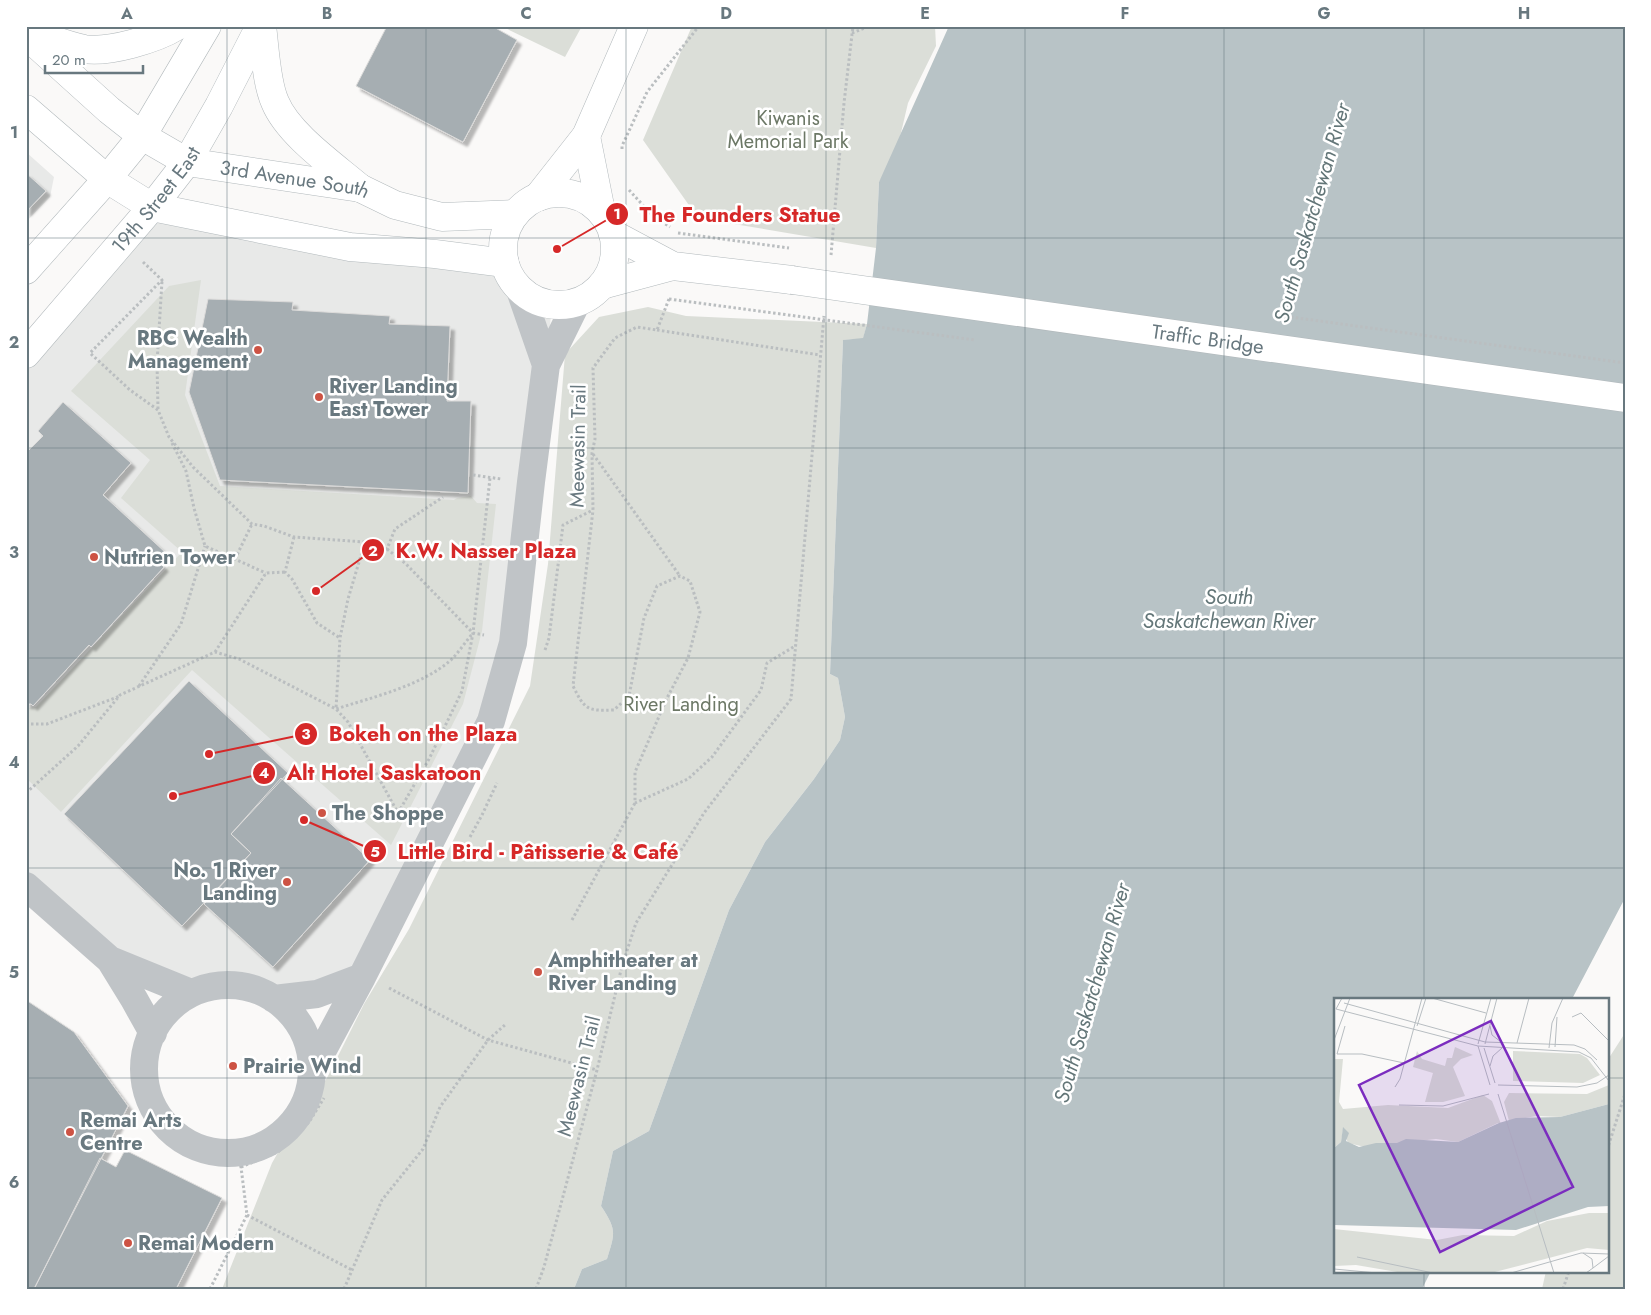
<svg xmlns="http://www.w3.org/2000/svg" width="1651" height="1315" font-family="Jost,sans-serif">
<style>
.built{fill:#e8e9e8}
.green{fill:#dbded8}
.water{fill:#b8c3c6}
.building{fill:#a6aeb2;stroke:#dcdbda;filter:url(#shadow)}
.lines{fill:none;stroke-linecap:round;stroke-linejoin:round}
.secondary-casing{stroke:#b2b9bc;stroke-width:29}
.path{stroke:#babec0;stroke-width:3;stroke-dasharray:2.5 2.5;stroke-linecap:butt}
.street{stroke:#c0c4c7;stroke-width:28}
.secondary{stroke:#fff;stroke-width:28}
.secondary-bridge-casing{stroke:#b2b9bc;stroke-width:29;stroke-linecap:butt}
.path-bridge{stroke:#babec0;stroke-width:3;stroke-dasharray:2.5 2.5;stroke-linecap:butt}
.secondary-bridge{stroke:#fff;stroke-width:28}
.grid{fill:none;stroke:#68787f;stroke-width:1;stroke-opacity:0.55}
.poi-dot{fill:#cd5344;stroke:#fff;stroke-width:2}
.labels{text-anchor:middle;dominant-baseline:central;stroke-width:5;stroke-linejoin:round;paint-order:stroke}
.park-label{font-size:20px;fill:#6c7866;stroke:#fff}
.street-label{font-size:20px;fill:#68787f;stroke:#fff}
.poi-label{font-size:20px;font-weight:bold;fill:#68787f;stroke:#fff;text-anchor:start}
.water-label{font-size:21px;font-style:italic;fill:#637678;stroke:#fff}
.inset-road{fill:none;stroke:#b7bdc1;stroke-width:1}
.view{fill:#7b2cbf;fill-opacity:0.15;stroke:#7b2cbf;stroke-width:2.5}
.inset-edge{fill:none;stroke:#68787f;stroke-width:2.5}
.leader{fill:none;stroke:#d62828;stroke-width:2}
.callout-dot{fill:#d62828;stroke:#fff;stroke-width:2}
.mark-label{font-size:15px;text-anchor:middle;font-weight:bold;fill:#fff}
.callout-label{font-size:21px;text-anchor:middle;font-weight:bold;fill:#d62828;stroke:#fff;stroke-width:5;stroke-linejoin:round;paint-order:stroke}
.neatline{fill:none;stroke:#68787f;stroke-width:2}
.grid-label{font-size:16px;text-anchor:middle;font-weight:bold;fill:#68787f}
</style>
<defs>
<filter id="shadow"><feDropShadow dx="4.5" dy="4.5" stdDeviation="1" flood-color="#0004"/></filter>
</defs>
<rect width="100%" height="100%" fill="#faf9f8"/>
<!-- built -->
<path class="built" d="M26,152L54,177L50,197L26,222Z
M152,207L505,263L511,278L517,286L529,296L552,305L546,365L513,643L362,977L274,999L255,989L234,985L212,986L191,993L154,977L26,886V354Z"/>
<!-- green -->
<path class="green" d="M501,26H582L565,57Z
M692,26H935L936,46L908,103L896,154L879,182L876,248L698,218L643,140Z
M201,280L185,395L220,486L454,500L457,498L471,496L477,503L496,504L482,631L463,704L391,845L192,670L61,812L26,778V708L36,707L182,552L121,498L150,460L71,391L169,286Z
M648,307L686,316L867,324L863,339L843,340L830,674L838,678L845,717L840,740L814,779L765,842L729,910L649,1131L613,1151L601,1206C617,1230 615,1233 607,1259L582,1269L574,1289H222L272,1163L284,1142L298,1126L328,1076L364,1004L409,929L530,686L548,564L565,354L599,317Z
M1625,1033V1289H1542L1546,1271H1607V1061Z"/>
<!-- water -->
<path class="water" d="M949,26H1625V898L1572,999H1335V1271H1431L1422,1289H574L582,1269L607,1259C615,1233 617,1230 601,1206L613,1151L649,1131L729,910L765,842L814,779L840,740L845,717L838,678L830,674L843,340L863,338L867,324L876,248L879,182Z"/>
<!-- building -->
<path class="building" d="M387,26H492L517,40L463,142L356,86Z
M26,173L46,191L26,212Z
M208,299L293,302L292,310L390,316L389,324L450,326L447,401H471L468,493L220,480L189,392Z
M63,402L131,463L103,495L166,553L158,561L164,567L91,647L89,645L33,706L31,704H26V453L43,436L38,431Z
M189,681L288,773L231,834L251,853L182,926L64,814Z
M281,778L370,860L273,967L204,904L251,853L231,834Z
M26,1000L74,1032L128,1106L34,1289H26Z
M125,1150L222,1198L176,1289H34L100,1158L116,1167Z"/>
<g class="lines">
<defs>
<g id="secondary">
<path d="M262,26C265,48 266,82 275,102C288,134 333,165 360,188"/>
<path d="M28,32C46,37 65,45 84,49C109,53 156,39 177,26"/>
<path id="s1" d="M26,35L109,110L142,136L187,162L360,188L395,205L442,217L515,214"/>
<path d="M26,109L107,179L152,207L350,247L435,254L505,263"/>
<path d="M586,136L601,211"/>
<circle cx="559" cy="249" r="56"/>
<path d="M538,197L586,136L634,26"/>
<path d="M613,234L673,266L792,280"/>
<path d="M26,270L107,179L142,136L207,26"/>
<path d="M602,285L673,266"/>
<path id="s2" d="M26,354L152,207L187,162L219,106L260,26"/>
</g>
</defs>
<!-- secondary casing -->
<use href="#secondary" class="secondary-casing"/>
<!-- path -->
<path class="path" d="M852,33L870,26
M622,149V146L647,92L699,26
M629,190L652,215L670,227
M831,255L844,103L853,26
M143,262L162,280L90,353L130,390L158,410L169,437L193,467L252,524L264,526L294,537L365,542
M669,299L657,330L637,327L615,338L593,368L595,439L592,453L593,510L573,686C585,710 587,711 614,710L629,696L644,618L657,586L680,576L690,581L700,612L688,658L667,698L635,772V803L688,779L712,757L761,690L767,663L795,646
M657,330L820,355
M158,409L157,363L162,281
M172,443L186,471L194,508L205,546L266,573
M593,454L680,576
M473,475L501,479
M294,537L285,572L292,579L317,623L340,638
M387,549L406,564L473,633L484,635
M235,559L252,524
M545,650L549,638L563,525L593,510
M215,652L266,573L285,572
M139,686L181,624L205,546
M26,724H47L120,696
M26,793L78,746L120,695L215,652L239,659L336,709C373,697 421,686 451,660C459,652 466,641 473,633
M398,813L429,759L462,691L473,633L490,478
M408,819L398,813L348,722L336,709L340,638L348,599L365,542L387,549L395,529L443,497
M470,837L482,815L497,783
M572,920L635,803
M389,988L488,1040L597,1070
M1607,1150L1625,1094
M241,1167L278,1152L309,1122L324,1098
M247,1215L352,1270
M210,1289L247,1215L241,1167L233,1152
M344,1289L382,1200L423,1149L440,1107L488,1040L506,1024
M536,1289L544,1267L597,1070L622,966L636,923L704,813L791,699L824,316
M1563,1289L1569,1271"/>
<!-- street -->
<path class="street" d="M520,290L546,365
M26,886L110,960L134,999L153,1033
M110,960L191,993
M144 1069a84 84 0 1 1 168 0a84 84 0 1 1-168 0Z
M274,999L317,994L362,977
M312,1070L362,977L491,721L513,643L531,482L546,365L577,302"/>
<!-- secondary -->
<use href="#secondary" class="secondary"/>
<defs>
<g id="secondary-bridge">
<path id="s3" d="M792,280L1625,398"/>
</g>
</defs>
<!-- secondary-bridge casing -->
<use href="#secondary-bridge" class="secondary-bridge-casing"/>
<!-- path-bridge -->
<path class="path-bridge" d="M678,233L789,248
M669,299L975,340
M1276,315L1625,363"/>
<!-- secondary-bridge -->
<use href="#secondary-bridge" class="secondary-bridge"/>
</g>
<!-- grid -->
<path class="grid" d="M227,26V1289M426,26V1289M626,26V1289M826,26V1289M1025,26V1289M1224,26V1289M1424,26V999M26,238H1625M26,448H1625M26,658H1625M26,868H1625M26,1078H1335M1607,1078H1625M1424,1271V1289"/>
<!-- markers -->
<g class="poi-dot">
<circle cx="258" cy="350" r="5"/>
<circle cx="319" cy="397" r="5"/>
<circle cx="94" cy="557" r="5"/>
<circle cx="322" cy="813" r="5"/>
<circle cx="287" cy="882" r="5"/>
<circle cx="538" cy="972" r="5"/>
<circle cx="233" cy="1066" r="5"/>
<circle cx="70" cy="1132" r="5"/>
<circle cx="128" cy="1243" r="5"/>
</g>
<g class="labels">
<!-- park labels -->
<g class="park-label">
<text x="788" y="118">Kiwanis<tspan x="788" dy="23">Memorial Park</tspan></text>
<text x="681" y="704">River Landing</text>
</g>
<!-- street labels -->
<g class="street-label">
<text stroke="none"><textPath href="#s1" startOffset="315">3rd Avenue South</textPath></text>
<text stroke="none"><textPath href="#s2" startOffset="202">19th Street East</textPath></text>
<text stroke="none"><textPath href="#s3" startOffset="420">Traffic Bridge</textPath></text>
<text transform="translate(578 446) rotate(-89)">Meewasin Trail</text>
<text transform="translate(579 1076) rotate(-76)">Meewasin Trail</text>
</g>
<!-- poi labels -->
<g class="poi-label">
<text x="248" y="338" text-anchor="end">RBC Wealth<tspan x="248" dy="23">Management</tspan></text>
<text x="329" y="386">River Landing<tspan x="329" dy="23">East Tower</tspan></text>
<text x="104" y="557">Nutrien Tower</text>
<text x="332" y="813">The Shoppe</text>
<text x="277" y="870" text-anchor="end">No. 1 River<tspan x="277" dy="23">Landing</tspan></text>
<text x="548" y="960">Amphitheater at<tspan x="548" dy="23">River Landing</tspan></text>
<text x="243" y="1066">Prairie Wind</text>
<text x="80" y="1120">Remai Arts<tspan x="80" dy="23">Centre</tspan></text>
<text x="138" y="1243">Remai Modern</text>
</g>
<!-- water labels -->
<g class="water-label">
<text transform="translate(1312 213) rotate(-74)">South Saskatchewan River</text>
<text x="1229" y="597">South<tspan x="1229" dy="24">Saskatchewan River</tspan></text>
<text transform="translate(1092 993) rotate(-74)">South Saskatchewan River</text>
</g>
</g>
<!-- overview -->
<g transform="translate(1334 998)">
<rect width="275" height="275" fill="#faf9f8"/>
<path d="M121,49L139,57L127,61L119,69L131,98L109,104H91L99,75L79,69L83,53L88,61L111,68L113,60H118ZM179,53L246,56L253,60L266,77L249,85L179,83ZM1,61H9L5,104L9,111L54,107L114,110L149,97L158,103L167,126L164,125L124,144L102,141L31,149L14,145L9,132L7,144L0,150ZM275,87V106L226,119L202,118L175,123L170,104L175,95L253,96ZM255,215H275V252L253,250L157,275H69L22,267L0,268V231L103,242L129,237L180,238L213,223Z" fill="#dbded8"/>
<path d="M275,106V208L254,209L182,232L0,227V150L7,144L9,129L15,135L12,143L25,149L42,145H63L72,141L124,144L165,125L182,120L226,119Z" fill="#b8c3c6"/>
<path class="inset-road" d="M8,0L2,11L144,48L245,54L257,60L275,83M98,0L152,15M10,5L151,44L240,47L251,51L263,62M238,19L247,15L275,43M11,28L3,56H28L70,65M83,28L92,0M156,28L158,37L167,44M0,42L16,0M183,45L195,0M144,46L157,0M151,46L163,0M144,48L156,87M221,49L223,19M150,50L161,85M215,50L218,25L229,0M156,68L159,58L168,50M164,87L243,89L263,85L275,77M61,89L66,81L88,0M164,96L220,275M65,107L109,108L155,96M249,255L258,261L259,270L252,275M23,259L99,275M259,270L275,258M0,271L43,275M177,275L247,255L275,256"/>
<path class="view" d="M157,23L239,189L106,254L25,87Z"/>
<rect width="275" height="275" class="inset-edge"/>
</g>
<!-- callouts -->
<path class="leader" d="M557 249L617 214M316 591L373 550M209 754L306 734M173 796L264 773M304 820L375 851"/>
<g class="callout-dot">
<circle cx="557" cy="249" r="5"/>
<circle cx="316" cy="591" r="5"/>
<circle cx="209" cy="754" r="5"/>
<circle cx="173" cy="796" r="5"/>
<circle cx="304" cy="820" r="5"/>
<circle cx="617" cy="214" r="12"/>
<circle cx="373" cy="550" r="12"/>
<circle cx="306" cy="734" r="12"/>
<circle cx="264" cy="773" r="12"/>
<circle cx="375" cy="851" r="12"/>
</g>
<g class="mark-label">
<text x="617" y="219">1</text>
<text x="373" y="556">2</text>
<text x="306" y="739">3</text>
<text x="264" y="778">4</text>
<text x="375" y="857">5</text>
</g>
<g class="callout-label">
<text x="740" y="222">The Founders Statue</text>
<text x="486" y="558">K.W. Nasser Plaza</text>
<text x="423" y="741">Bokeh on the Plaza</text>
<text x="384" y="780">Alt Hotel Saskatoon</text>
<text x="538" y="859">Little Bird - Pâtisserie &amp; Café</text>
</g>
<!-- border -->
<rect width="1651" height="1315" fill="none" stroke="#ffffff" stroke-width="55"/>
<!-- scale -->
<path d="M45 65v8h98v-8" fill="none" stroke="#68787f" stroke-width="2.5"/>
<text x="52" y="65" font-size="15" fill="#68787f" stroke="#ffffff" stroke-width="4" paint-order="stroke">20 m</text>
<rect x="28" y="28" width="1596" height="1260" class="neatline"/>
<g class="grid-label">
<text x="127" y="19">A</text>
<text x="327" y="19">B</text>
<text x="526" y="19">C</text>
<text x="726" y="19">D</text>
<text x="925" y="19">E</text>
<text x="1125" y="19">F</text>
<text x="1324" y="19">G</text>
<text x="1524" y="19">H</text>
<text x="14" y="138">1</text>
<text x="14" y="348">2</text>
<text x="14" y="558">3</text>
<text x="14" y="768">4</text>
<text x="14" y="978">5</text>
<text x="14" y="1188">6</text>
</g>
</svg>
